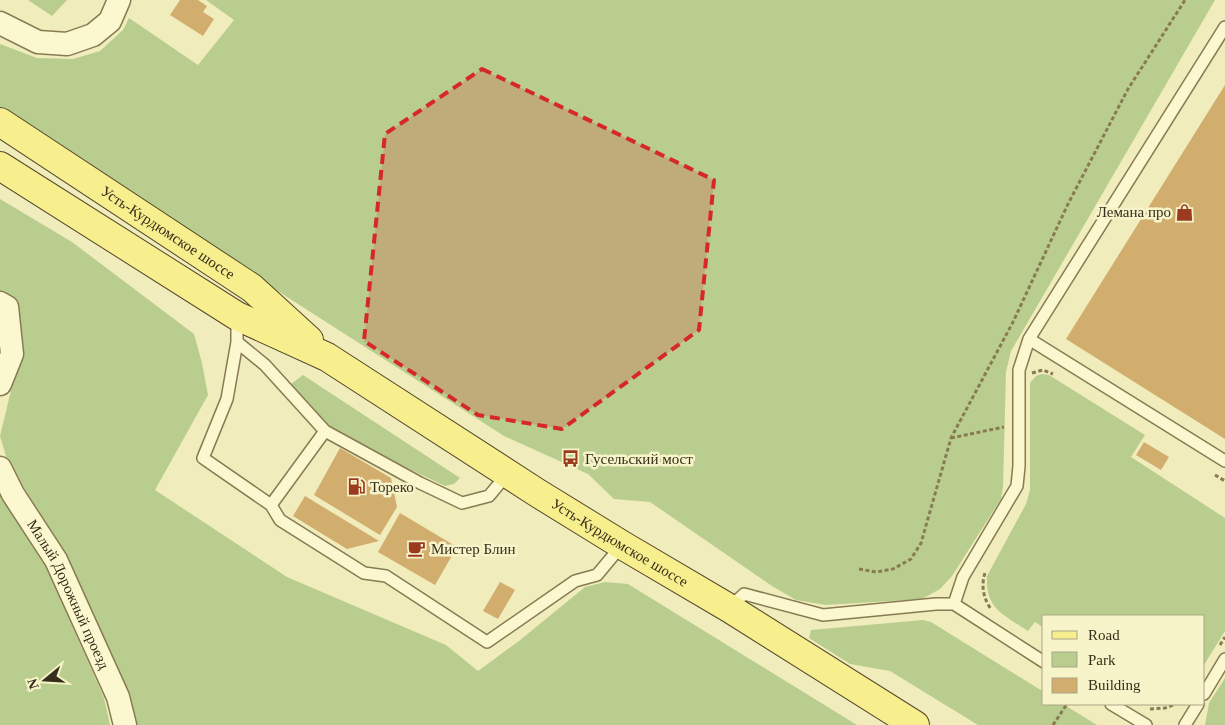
<svg xmlns="http://www.w3.org/2000/svg" width="1225" height="725" font-family="'Times New Roman',serif">
<style>
.green{fill:#b9ce8e}
.building{fill:#d1ad6e}
.lines{fill:none;stroke-linecap:round;stroke-linejoin:round}
.service-casing{stroke:#887b54;stroke-width:14}
.minor-casing{stroke:#887b54;stroke-width:25}
.primary-casing{stroke:#554729;stroke-width:30}
.path{stroke:#887b54;stroke-width:3;stroke-dasharray:4 2.5;stroke-linecap:butt}
.service{stroke:#fbf7ce;stroke-width:11}
.minor{stroke:#fbf7ce;stroke-width:22}
.primary{stroke:#f7ee8e;stroke-width:28}
.marked{fill:#d62828;fill-opacity:0.2;stroke:#d62828;stroke-width:4;stroke-dasharray:10 6;stroke-linejoin:round}
.labels{text-anchor:middle;dominant-baseline:central;stroke-width:5;stroke-linejoin:round;paint-order:stroke}
.poi-label{font-size:15px;fill:#362e1a;stroke:#f7f4ca;text-anchor:start}
.street-label{font-size:15px;fill:#362e1a;stroke:#f7f4ca}
</style>
<rect width="100%" height="100%" fill="#f0ecbb"/>
<!-- green -->
<path class="green" d="M28,0H67L52,16Z
M206,0H1215L1011,351L1006,372L1003,487L1001,499L952,576L940,589L922,599L826,605L796,600L772,586L650,502L614,499L588,474L504,436L259,279L0,108V44L37,58L73,59L100,51L123,30L129,18L198,65L234,20Z
M0,199L72,242L194,334L202,363L208,395L155,490L287,577L446,645L478,671L519,641L585,587L605,582L628,584L857,725H132L126,699L66,554L8,463L0,436L20,353L14,300L0,291Z
M1042,374L1049,375L1145,435L1131,457L1225,518V631L1204,665V616H1044V628L1035,622L1028,631C1004,615 985,609 987,576L1026,504L1030,490V383L1036,376Z
M303,375L460,478L454,484L445,486L401,465L332,428L309,407L291,384Z
M0,485L6,499L45,565L104,698L110,725H0Z
M923,620L931,622L1044,692V704H1063L1097,725H978L890,671L850,664L809,638L811,630Z
M1225,678V725H1205L1209,703Z"/>
<!-- building -->
<path class="building" d="M180,0H198L207,6L203,12L214,19L203,36L170,15Z
M1225,85V439L1066,339Z
M1144,442L1169,457L1161,470L1136,455Z
M340,448L391,478L397,507L380,535L314,495Z
M305,496L379,541L347,549L293,516Z
M400,513L457,547L435,585L378,552Z
M500,582L515,590L498,619L483,611Z"/>
<g class="lines">
<defs>
<path id="service" d="M237,318V342L265,365L325,431L420,483L462,503L489,496L508,473
M1029,339L1225,461
M237,342L227,399L203,458L271,505L280,520L364,573L386,576L487,642L575,581L597,575L622,545
M271,505L325,431
M954,604L963,577L1017,486L1019,466V370L1029,339L1225,27
M729,608L744,594L823,615L936,604H954L1044,662
M1204,694L1225,659
M1111,704L1146,725
M1185,725L1198,704"/>
<g id="minor">
<path d="M0,23L38,42L67,44L93,35L110,21L119,0"/>
<path d="M0,303L7,307L12,354L0,384"/>
<path id="s1" d="M0,468L13,494L56,560L118,697L125,725"/>
</g>
<g id="primary">
<path id="s2" d="M0,122L252,288L309,340"/>
<path id="s3" d="M0,166L237,316L327,357L536,492L622,545L729,608L915,725"/>
</g>
</defs>
<!-- service casing -->
<use href="#service" class="service-casing"/>
<!-- minor casing -->
<use href="#minor" class="minor-casing"/>
<!-- primary casing -->
<use href="#primary" class="primary-casing"/>
<!-- path -->
<path class="path" d="M1032,373L1043,370L1053,374
M951,438L1004,427
M1215,475L1225,481
M859,569L876,572L893,569L911,559L921,543L951,438L1013,322L1068,204L1128,89L1185,0
M985,573C981,585 983,598 991,609
M1220,645L1225,637
M1150,709L1165,708L1176,704
M1053,725L1067,704"/>
<!-- service -->
<use href="#service" class="service"/>
<!-- minor -->
<use href="#minor" class="minor"/>
<!-- primary -->
<use href="#primary" class="primary"/>
</g>
<!-- marked area -->
<path class="marked" d="M482,69L714,180L699,330L562,429L478,415L364,341L385,134Z"/>
<!-- icons -->
<defs>
<symbol id="shop-bare" viewBox="-9 -9 18 18"><path d="M-5-2.5h2.3a2.7 3.5 0 0 1 5.4 0H5L5.5 6h-11ZM-1.5-2.5h3a1.5 2.3 0 0 0-3 0Z" fill="#9a3b20" stroke="#f7f4ca" stroke-width="2.5" paint-order="stroke"/></symbol>
<symbol id="bus-bare" viewBox="-9 -9 18 18"><path d="M-5-6H5V4H4V6H2V4H-2V6H-4V4H-5ZM-3.5-4V0h7V-4ZM-3.5 1.2v1.5H-2V1.2ZM2 1.2v1.5H3.5V1.2Z" fill="#9a3b20" stroke="#f7f4ca" stroke-width="2.5" paint-order="stroke"/></symbol>
<symbol id="fuel-bare" viewBox="-9 -9 18 18"><path d="M-5.5-6h7V0h2V4h1.3V-2.5L3-4.5l.8-.8L6-3V5H2.5V1h-1V6h-7ZM-4.2-4.7v3.2H.2V-4.7Z" fill="#9a3b20" stroke="#f7f4ca" stroke-width="2.5" paint-order="stroke"/></symbol>
<symbol id="cafe-bare" viewBox="-9 -9 18 18"><path d="M-5.5-4.5H6V0H3Q3 3.5 0 3.5H-2.5Q-5.5 3.5-5.5 0ZM3-3.2v2h1.7v-2ZM-6 4.5H4V6H-6Z" fill="#9a3b20" stroke="#f7f4ca" stroke-width="2.5" paint-order="stroke"/></symbol>
</defs>
<g fill-rule="evenodd">
<use href="#shop-bare" x="1172" y="200" width="25" height="25"/>
<use href="#bus-bare" x="558" y="446" width="25" height="25"/>
<use href="#fuel-bare" x="344" y="474" width="25" height="25"/>
<use href="#cafe-bare" x="404" y="536" width="25" height="25"/>
</g>
<g class="labels">
<!-- poi labels -->
<g class="poi-label">
<text x="1171" y="212" text-anchor="end">Лемана про</text>
<text x="585" y="459">Гусельский мост</text>
<text x="370" y="487">Тореко</text>
<text x="431" y="549">Мистер Блин</text>
</g>
<!-- street labels -->
<g class="street-label">
<text stroke="none"><textPath href="#s2" startOffset="201">Усть-Курдюмское шоссе</textPath></text>
<text stroke="none"><textPath href="#s3" startOffset="726">Усть-Курдюмское шоссе</textPath></text>
<text stroke="none"><textPath href="#s1" startOffset="144">Малый Дорожный проезд</textPath></text>
</g>
</g>
<!-- legend -->
<rect x="1042" y="615" width="162" height="90" fill="#f7f4ca" stroke="#aaa584"/>
<rect x="1052" y="631" width="25" height="8" fill="#f7ee8e" stroke="#aaa584"/>
<text x="1088" y="640" font-size="15" fill="#362e1a">Road</text>
<rect x="1052" y="652" width="25" height="15" fill="#b9ce8e" stroke="#aaa584"/>
<text x="1088" y="665" font-size="15" fill="#362e1a">Park</text>
<rect x="1052" y="678" width="25" height="15" fill="#d1ad6e" stroke="#aaa584"/>
<text x="1088" y="690" font-size="15" fill="#362e1a">Building</text>
<!-- north arrow -->
<g transform="translate(45 680) rotate(252)" stroke="#f7f4ca" stroke-width="4" paint-order="stroke">
<path d="M0-4L9 19L0 12L-9 19Z" fill="#362e1a"/>
<text y="-8" font-size="14" font-weight="bold" text-anchor="middle" fill="#362e1a">N</text>
</g>
</svg>
